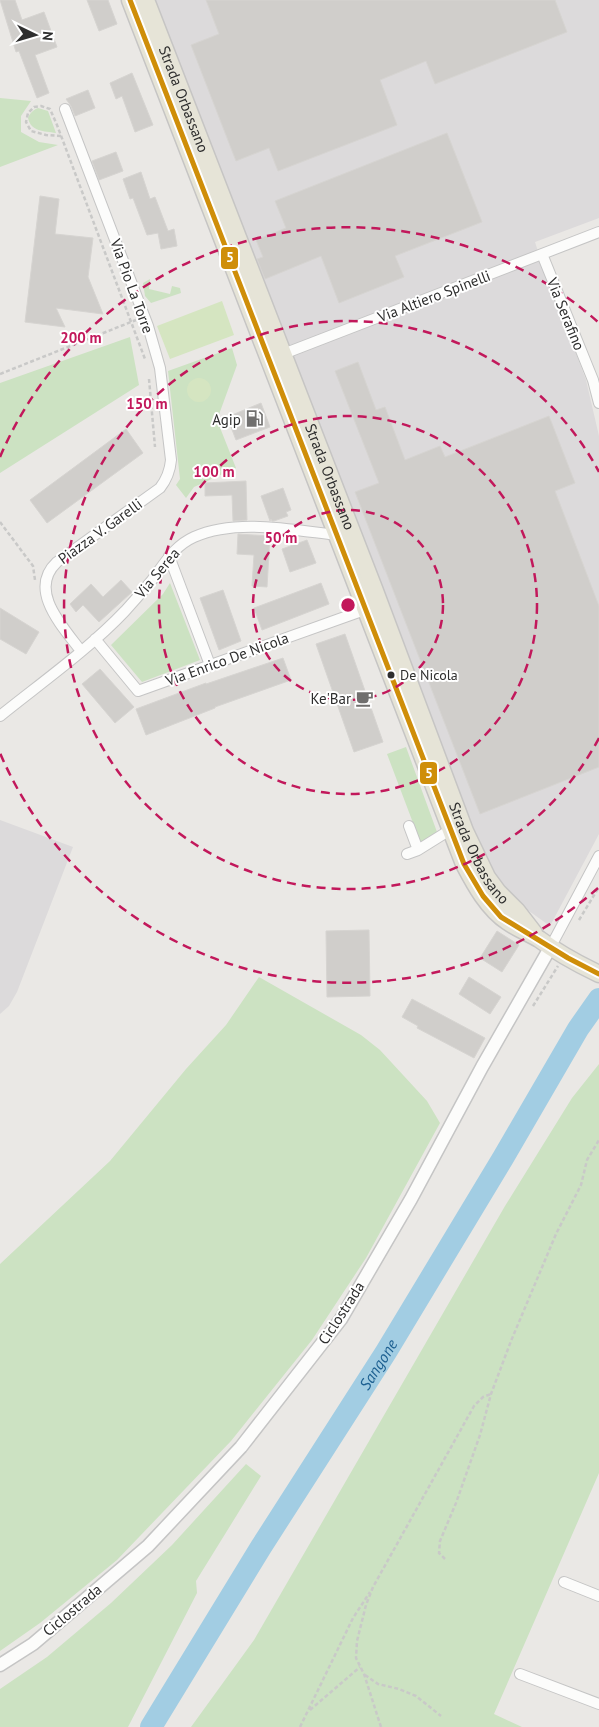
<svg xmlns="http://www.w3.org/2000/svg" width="599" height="1727" font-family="'PT Sans',sans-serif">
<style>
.industrial{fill:#dcdadb}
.green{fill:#cce2c2}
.pitch{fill:#d5e5c1}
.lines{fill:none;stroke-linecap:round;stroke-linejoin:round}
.river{stroke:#a2cde3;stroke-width:22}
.building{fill:#d0cecb;stroke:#d6d4d1}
.minor-casing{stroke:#c5c5c5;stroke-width:12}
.tertiary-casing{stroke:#c5c5c5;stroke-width:15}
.primary-casing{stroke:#c6c5c4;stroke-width:19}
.path{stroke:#c9c9c8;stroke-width:2.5;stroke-dasharray:4 2.5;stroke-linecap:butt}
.minor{stroke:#fcfcfb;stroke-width:10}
.tertiary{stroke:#fcfcfb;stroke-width:12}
.primary{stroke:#e6e4d7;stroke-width:16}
.bus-1-casing{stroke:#fff;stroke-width:9}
.bus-1{stroke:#cf8e09;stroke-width:5}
.ring{fill:none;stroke:#c2185b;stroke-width:2.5;stroke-dasharray:9 6}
.bus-dot{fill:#2e2e2e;stroke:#fff;stroke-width:2}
.labels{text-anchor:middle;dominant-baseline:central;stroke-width:4;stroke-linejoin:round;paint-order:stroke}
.bus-label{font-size:14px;fill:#2e2e2e;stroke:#fff;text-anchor:start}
.street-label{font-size:15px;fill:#2e2e2e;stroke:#fff}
.poi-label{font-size:15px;fill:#2e2e2e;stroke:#fff;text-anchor:end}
.water-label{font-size:16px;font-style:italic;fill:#1e6192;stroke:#fff}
.centre{fill:#c2185b;stroke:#fff;stroke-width:2.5}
.ring-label{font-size:15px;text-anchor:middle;font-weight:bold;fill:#c2185b;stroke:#fff;stroke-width:4;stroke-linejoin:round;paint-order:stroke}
.line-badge{stroke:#fff;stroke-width:2}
.badge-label{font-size:14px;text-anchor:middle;font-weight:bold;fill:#fff}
</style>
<rect width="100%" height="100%" fill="#eae8e5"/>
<!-- industrial -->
<path class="industrial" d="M153,0H599V218L535,242L543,267L586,380L599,436V834L550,926L522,906L504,887L493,873L475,834Z
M0,820L73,847L17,992L9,1006L0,1014Z"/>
<!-- green -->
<path class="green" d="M0,98L31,101L21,116V132L39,142L58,145L0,167Z
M38,108L48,111L56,133C44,131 31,132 28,118C30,113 33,110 38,108Z
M150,279L149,289L170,294L172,286L180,288L181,293L151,303L145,296L143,283Z
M130,337L139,385L0,473V383Z
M232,348L237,365L217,420L236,468L194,487L186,498L176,485L180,479L168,371Z
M170,583L200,660L142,682L111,645L163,594Z
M406,747L437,832L421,844L387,754Z
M259,977L361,1035L380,1050L427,1101L440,1123L366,1258L312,1340L231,1441L117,1560L40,1623L0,1651V1264L110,1161L186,1069L226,1025Z
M599,1064V1473L494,1714L522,1727H191L254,1640L505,1206L572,1098Z
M246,1464L261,1476L196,1581L197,1593L128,1727H0V1689L47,1657L111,1603L172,1545Z"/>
<!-- pitch -->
<path class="pitch" d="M222,301L234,335L170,359L157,326Z
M187 390a12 12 0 1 1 24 0a12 12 0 1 1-24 0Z"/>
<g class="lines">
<!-- river -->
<path class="river" id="s1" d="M151,1727L261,1547L386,1352L503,1158L578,1029L599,999"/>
</g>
<!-- building -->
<path class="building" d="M0,0H15L22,20L44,12L57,47L35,55L49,93L37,98L19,51L16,52Z
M87,0H108L117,24L99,31Z
M206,0H555L567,32L435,84L426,61L380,80L397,125L278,171L269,148L236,161L191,45L219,34Z
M132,73L153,125L135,132L122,96L116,99L110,83Z
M88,90L95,108L75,116L71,106L66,99Z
M447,133L482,222L395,256L404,277L339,303L321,256L265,279L257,259L263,257L256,240L286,228L275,201Z
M116,152L123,171L99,180L92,161Z
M141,172L150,199L155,197L168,231L174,229L177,246L161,249L158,233L147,235L133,198L130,199L123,179Z
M40,196L59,199L55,234L93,238L88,277L103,314L56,308L65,327L25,322Z
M358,362L376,410L385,407L405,460L440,446L445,457L549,416L575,483L555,491L599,606V767L480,814L355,492L379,483L335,371Z
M261,403L270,427L236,440L231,427L236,425L232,415Z
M126,429L143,453L47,523L30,500Z
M246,481L247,520L233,521L232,495L205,496V483Z
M283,488L291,510L286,512L288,516L274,521H272L271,519L270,521L261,496Z
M238,534L270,536L267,587L252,586L254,555L237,554Z
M307,540L316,563L290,572L282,549Z
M121,580L132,592L99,622L83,605L76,612L70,604L91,584L103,597Z
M321,583L329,604L262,630L254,608Z
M223,590L241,641L219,650L200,598Z
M0,608L39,632L26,654L0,639Z
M345,634L383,742L354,752L316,644Z
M283,658L291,680L215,707V708L146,735L136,709L206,683V684Z
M100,669L134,707L115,723L82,684Z
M369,930L370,996L327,997L326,931Z
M497,931L519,945L502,972L480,958Z
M469,977L501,997L490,1014L459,994Z
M412,999L485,1038L474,1058L417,1028L418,1026L402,1017Z"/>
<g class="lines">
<defs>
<path id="minor" d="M65,109L148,326L160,368L171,460C170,471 167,479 160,488L57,562C27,590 63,627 81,651
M542,254L593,380L599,403
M278,356L599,232
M169,556L210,665
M95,639L138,691L370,608
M0,716C41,683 89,649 125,611C134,601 144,590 152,580C165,563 174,546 194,537C236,518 293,530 336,535L341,534
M409,826L418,850
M407,854L418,850L450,830
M550,948L599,856
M564,1582L599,1596
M520,1674L599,1704"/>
<path id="tertiary" d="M0,1665L33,1644L148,1546L241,1447L341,1319L411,1199L482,1067L550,948"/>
<g id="primary">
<path d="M130,0L464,864C475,885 488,909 508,922C518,929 529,933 539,939C559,954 576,963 599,974"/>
<path id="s2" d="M146,0L375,591L465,831L487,877L498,892L517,911L534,933"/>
</g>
</defs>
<!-- minor casing -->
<use href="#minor" class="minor-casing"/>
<!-- tertiary casing -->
<use href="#tertiary" class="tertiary-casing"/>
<!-- primary casing -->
<use href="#primary" class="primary-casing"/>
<!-- path -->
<path class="path" d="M61,136L46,135L31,131L26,122L28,113L34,107L41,106L50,109L57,125L145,359
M0,374L136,320
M149,379L155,447
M0,522L33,566L35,580
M579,920L599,887
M533,1006L558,966
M445,1559L439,1553L440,1541L456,1503L480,1435L491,1394L511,1341L556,1234L581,1185L587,1160L599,1140
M365,1675L378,1684L399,1689L416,1696L441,1716
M310,1710L360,1667
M300,1727L353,1618L370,1592
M381,1727L364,1674L356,1658L357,1641L366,1605L373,1587L474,1406L483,1397L491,1394"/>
<!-- minor -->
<use href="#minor" class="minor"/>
<!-- tertiary -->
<use href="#tertiary" class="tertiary"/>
<!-- primary -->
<use href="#primary" class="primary"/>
<defs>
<path id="bus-1" d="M130,0L464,864L483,896L501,917L568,958L599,974"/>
</defs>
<!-- bus-1 casing -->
<use href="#bus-1" class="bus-1-casing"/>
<!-- bus-1 -->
<use href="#bus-1" class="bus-1"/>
</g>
<!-- distance rings -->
<g class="ring">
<circle cx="348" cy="605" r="95"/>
<circle cx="348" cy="605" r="189"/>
<path d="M599 738A284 284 0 1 1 599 472"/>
<path d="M598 888A378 378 0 0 1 0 753M0 457A378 378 0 0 1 598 322"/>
</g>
<!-- icons -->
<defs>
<symbol id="fuel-bare" viewBox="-9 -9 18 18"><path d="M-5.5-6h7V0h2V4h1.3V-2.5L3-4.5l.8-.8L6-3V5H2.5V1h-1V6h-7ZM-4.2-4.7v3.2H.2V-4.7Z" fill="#706f6e" stroke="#fff" stroke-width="2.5" paint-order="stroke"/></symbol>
<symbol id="cafe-bare" viewBox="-9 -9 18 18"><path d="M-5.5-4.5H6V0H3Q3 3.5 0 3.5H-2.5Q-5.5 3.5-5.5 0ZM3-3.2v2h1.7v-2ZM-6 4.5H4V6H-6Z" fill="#706f6e" stroke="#fff" stroke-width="2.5" paint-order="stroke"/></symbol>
</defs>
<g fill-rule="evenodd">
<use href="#fuel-bare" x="242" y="406" width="25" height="25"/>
<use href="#cafe-bare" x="352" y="686" width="25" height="25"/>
</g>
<!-- markers -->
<circle class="bus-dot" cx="391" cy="675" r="4.5"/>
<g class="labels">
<!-- bus labels -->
<g class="bus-label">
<text x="400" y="675">De Nicola</text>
</g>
<!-- street labels -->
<g class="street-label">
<text stroke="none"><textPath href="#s2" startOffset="106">Strada Orbassano</textPath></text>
<text transform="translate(132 286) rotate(70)">Via Pio La Torre</text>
<text transform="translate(434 296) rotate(-21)">Via Altiero Spinelli</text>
<text transform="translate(566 314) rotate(68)">Via Serafino</text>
<text stroke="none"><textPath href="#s2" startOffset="511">Strada Orbassano</textPath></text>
<text transform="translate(100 531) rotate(-36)">Piazza V. Garelli</text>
<text transform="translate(157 573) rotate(-50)">Via Serea</text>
<text transform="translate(227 659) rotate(-20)">Via Enrico De Nicola</text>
<text stroke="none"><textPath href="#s2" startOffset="916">Strada Orbassano</textPath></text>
<text transform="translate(341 1313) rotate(-57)">Ciclostrada</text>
<text transform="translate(72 1610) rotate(-40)">Ciclostrada</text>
</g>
<!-- poi labels -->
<g class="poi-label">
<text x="241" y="419">Agip</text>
<text x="351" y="698">Ke'Bar</text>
</g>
<!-- water labels -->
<g class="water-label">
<text stroke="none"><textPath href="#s1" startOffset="428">Sangone</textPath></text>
</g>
</g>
<circle cx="348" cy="605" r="8" class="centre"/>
<g class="ring-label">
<text x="81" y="343">200 m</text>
<text x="147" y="409">150 m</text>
<text x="214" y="477">100 m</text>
<text x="281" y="543">50 m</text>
</g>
<g class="line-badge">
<rect x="220" y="246" width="19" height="24" rx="5" fill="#cf8e09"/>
<rect x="419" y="761" width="19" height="24" rx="5" fill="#cf8e09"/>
</g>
<g class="badge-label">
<text x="230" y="262">5</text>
<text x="429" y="778">5</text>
</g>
<!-- north arrow -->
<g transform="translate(35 35) rotate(95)" stroke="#ffffff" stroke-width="4" paint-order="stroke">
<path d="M0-4L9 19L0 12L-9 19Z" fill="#2e2e2e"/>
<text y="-8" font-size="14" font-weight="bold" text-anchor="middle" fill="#2e2e2e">N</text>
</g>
</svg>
